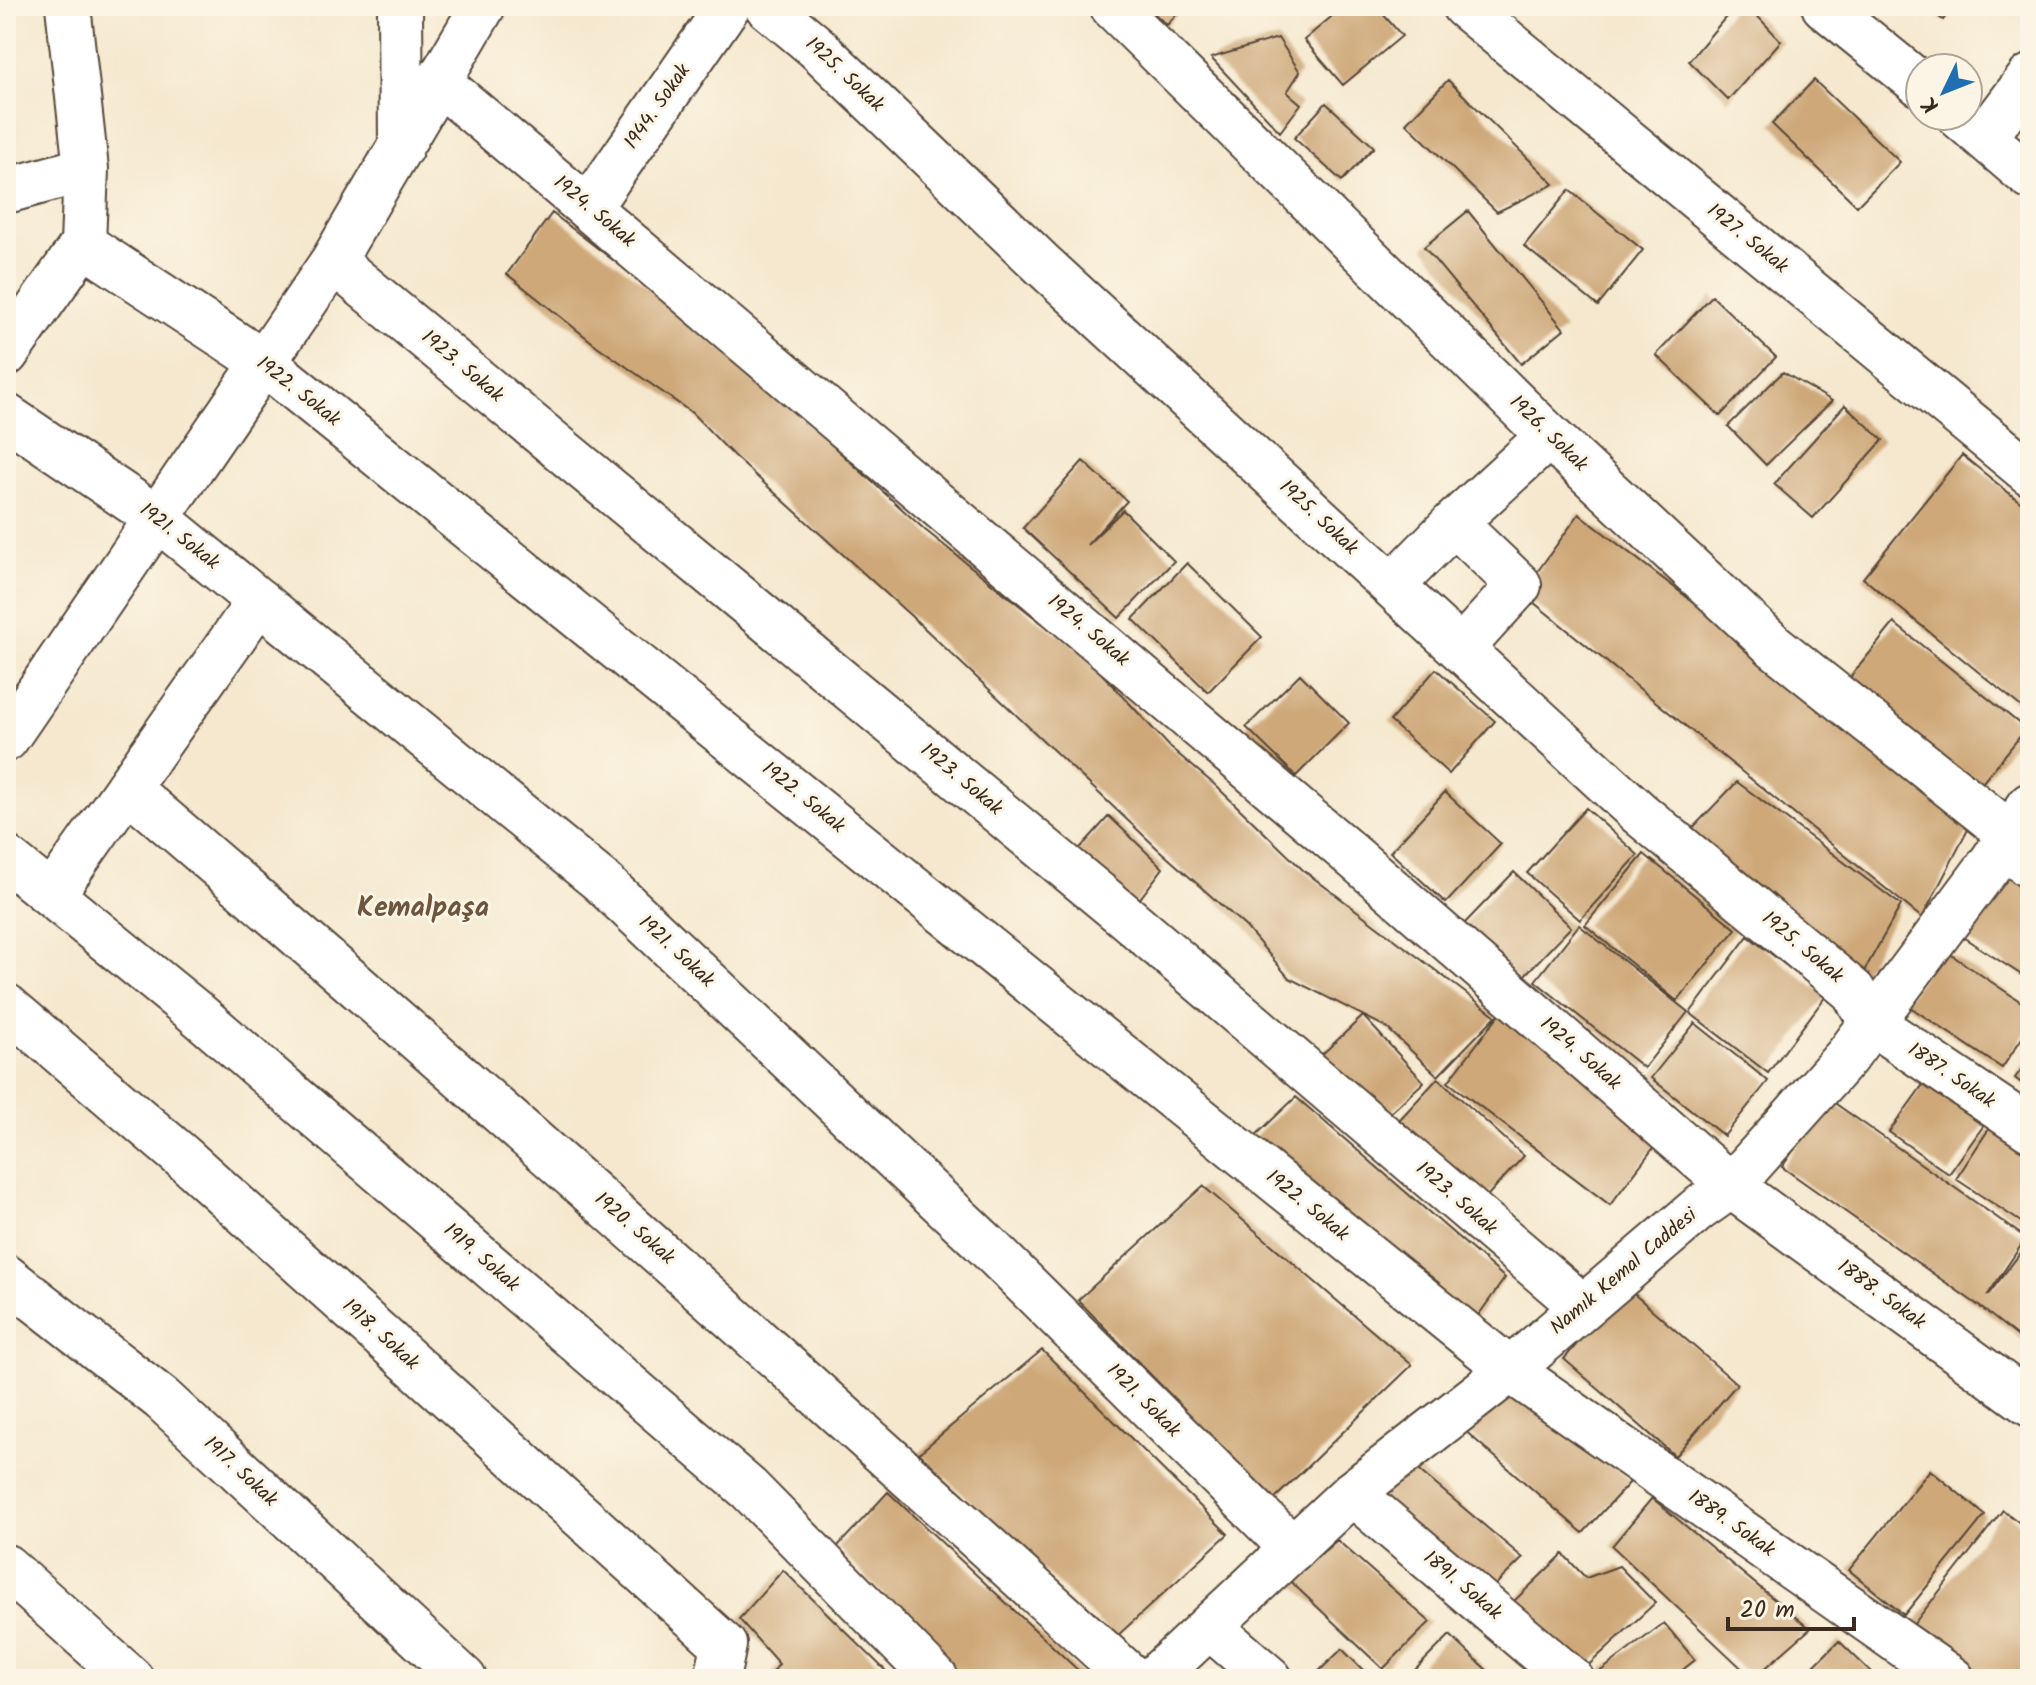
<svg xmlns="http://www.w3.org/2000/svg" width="2036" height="1685" font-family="Kalam,sans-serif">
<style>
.building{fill:#cea879}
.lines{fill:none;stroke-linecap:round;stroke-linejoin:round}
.street-casing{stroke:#574639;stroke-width:48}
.secondary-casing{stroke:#574639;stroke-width:48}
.street{stroke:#fff;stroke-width:44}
.secondary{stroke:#fff;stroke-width:44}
.labels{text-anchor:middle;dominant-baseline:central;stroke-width:6;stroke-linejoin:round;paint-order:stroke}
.street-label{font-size:20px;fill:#3b2a1e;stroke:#fcf5e5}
.district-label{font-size:28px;font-weight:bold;fill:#6e563e;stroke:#fcf5e5}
</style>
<rect width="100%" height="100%" fill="#fcf5e5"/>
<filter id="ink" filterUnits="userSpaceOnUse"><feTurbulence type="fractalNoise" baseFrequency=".0125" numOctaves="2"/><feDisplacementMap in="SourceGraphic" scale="16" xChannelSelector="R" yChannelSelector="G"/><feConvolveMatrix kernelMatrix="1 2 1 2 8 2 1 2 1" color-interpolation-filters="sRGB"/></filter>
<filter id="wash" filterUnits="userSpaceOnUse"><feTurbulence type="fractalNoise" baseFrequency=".006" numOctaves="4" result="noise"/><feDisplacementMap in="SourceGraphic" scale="32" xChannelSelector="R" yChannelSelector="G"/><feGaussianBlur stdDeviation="1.8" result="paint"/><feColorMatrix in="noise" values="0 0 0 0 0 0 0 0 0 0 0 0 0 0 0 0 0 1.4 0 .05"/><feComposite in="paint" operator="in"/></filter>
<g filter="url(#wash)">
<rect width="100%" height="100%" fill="#f5e8cf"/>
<g id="blocks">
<!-- building -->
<path class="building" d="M1146,6H1184L1167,25Z
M1344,6H1376L1402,36L1343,85L1304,40Z
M1735,6H1748L1781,41L1728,100L1689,61Z
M1925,6H1954L1943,20Z
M1278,38L1300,72L1287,92L1301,104L1280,132L1211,58Z
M1448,80L1554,184L1497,212L1406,123Z
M1814,80L1900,162L1857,206L1772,124Z
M1326,103L1374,147L1342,181L1294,138Z
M1569,190L1643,250L1598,306L1524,246Z
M1468,211L1564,329L1521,364L1424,247Z
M552,213L648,287L786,403L925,530L1039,621L1077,647L1171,748L1215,785L1303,870L1496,1016L1438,1076L1386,1027L1289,978L1246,927L1159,850L921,625L734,456L692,413L597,346L507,274Z
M1712,296L1776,357L1720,416L1656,355Z
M1783,372L1832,401L1766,465L1728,426Z
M1845,405L1883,440L1813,518L1774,484Z
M1962,455L2030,510V714L1863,578Z
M1083,461L1127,501L1087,545L1123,510L1174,561L1119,618L1023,528Z
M1579,514L1974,818L1922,918L1522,593Z
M1187,563L1262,637L1208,692L1133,619Z
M1894,623L2026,729L1975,792L1843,686Z
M1436,669L1495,721L1449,774L1390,721Z
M1300,674L1349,723L1296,776L1246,727Z
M1737,782L1901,905L1853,991L1677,844Z
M1445,792L1501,844L1446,903L1390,852Z
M1586,808L1638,855L1580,920L1527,873Z
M1109,816L1163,868L1126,917L1064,866Z
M1644,854L1736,929L1677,1001L1585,925Z
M2007,858L2030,873V975L2028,979L1958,934Z
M1514,872L1571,927L1520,980L1463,925Z
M1579,925L1688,1012L1644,1068L1535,981Z
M1748,936L1826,996L1768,1073L1690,1013Z
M1941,948L2030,1008V1026L2002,1068L1904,1003Z
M1504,1008L1667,1130L1610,1205L1448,1082Z
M1363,1016L1424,1082L1377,1125L1316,1060Z
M1695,1023L1768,1081L1724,1136L1651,1078Z
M2030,1058V1090L2015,1078Z
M1935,1068L1994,1111L1949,1174L1889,1132Z
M1438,1078L1524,1156L1475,1209L1389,1131Z
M1296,1097L1505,1278L1472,1324L1253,1138Z
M1829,1099L2026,1238L1987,1296L2030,1241V1346L1979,1306L1782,1167Z
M1996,1118L2030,1141V1228L1956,1179Z
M1203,1186L1412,1365L1273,1500L1078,1300Z
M1626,1287L1737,1384L1675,1456L1564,1359Z
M1042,1350L1228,1534L1115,1638L919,1453Z
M1512,1388L1631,1481L1583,1533L1463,1429Z
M1415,1467L1523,1558L1487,1593L1377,1498Z
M1930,1470L1985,1515L1904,1615L1849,1570Z
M888,1492L1081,1673L1075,1679H964L837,1547Z
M1652,1498L1810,1629L1753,1679L1612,1546Z
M2003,1510L2030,1531V1679H1982L1913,1625Z
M1337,1540L1430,1622L1383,1669L1290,1581Z
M1563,1554L1586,1578L1619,1566L1655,1603L1580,1673L1513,1602Z
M783,1570L894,1679H768L779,1664L739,1619Z
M1664,1623L1695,1660L1671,1679H1604L1598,1673Z
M1450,1635L1493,1676L1491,1679H1406Z
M1839,1641L1871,1672L1864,1679H1801Z
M1342,1649L1372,1679H1311Z
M1705,1671L1714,1679H1678V1678Z"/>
</g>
</g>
<g filter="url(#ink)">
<use href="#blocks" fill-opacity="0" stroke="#574639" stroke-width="2"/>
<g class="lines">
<defs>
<path id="street" d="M400,6L401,147
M767,6L815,46L1043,265L1639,813L1853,991L1872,1023L2030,1129
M1112,6L1549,436L1774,646L2009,833
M1464,6L2030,473
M1824,6L1920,84
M440,83L1356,859L1731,1186L2030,1404
M1959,116L2030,177
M1985,137L2030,77
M6,191L86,169
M589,207L728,6
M83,244L263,362L1510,1370L1952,1679
M333,261L1126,917L1583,1307
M6,354L83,244L86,169L68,6
M6,416L157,518L601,881L982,1241L1293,1549
M1454,523L1519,585L1461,649
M1392,586L1454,523L1549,436
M6,739L333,261L483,6
M127,788C468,1079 802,1378 1133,1679
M2003,846L2030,866
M6,858L194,1011L749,1489L936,1679
M52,895L259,601
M6,1006L185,1159L724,1645L717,1679
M6,1277L162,1399L464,1679
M1352,1493L1571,1679
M6,1567L131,1679
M1210,1627L1270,1679"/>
<path id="secondary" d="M1153,1679L1352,1493L1510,1370L1697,1210L1731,1186L1847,1056L1991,863L2030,805"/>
</defs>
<!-- street casing -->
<use href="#street" class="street-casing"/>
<!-- secondary casing -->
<use href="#secondary" class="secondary-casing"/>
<!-- street -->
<use href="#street" class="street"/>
<!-- secondary -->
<use href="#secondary" class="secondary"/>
</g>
</g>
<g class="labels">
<!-- street labels -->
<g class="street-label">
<text transform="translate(844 75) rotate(43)">1925. Sokak</text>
<text transform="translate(658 107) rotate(-55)">1944. Sokak</text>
<text transform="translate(594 212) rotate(40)">1924. Sokak</text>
<text transform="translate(1747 239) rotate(39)">1927. Sokak</text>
<text transform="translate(462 367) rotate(40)">1923. Sokak</text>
<text transform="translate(298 392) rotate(38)">1922. Sokak</text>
<text transform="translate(1548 434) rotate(44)">1926. Sokak</text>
<text transform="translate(1318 518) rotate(43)">1925. Sokak</text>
<text transform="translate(179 537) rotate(38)">1921. Sokak</text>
<text transform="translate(1088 631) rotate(40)">1924. Sokak</text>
<text transform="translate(961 780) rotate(40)">1923. Sokak</text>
<text transform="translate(803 798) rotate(39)">1922. Sokak</text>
<text transform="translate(1802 948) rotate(40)">1925. Sokak</text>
<text transform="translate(676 952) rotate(43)">1921. Sokak</text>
<text transform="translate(1580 1054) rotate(41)">1924. Sokak</text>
<text transform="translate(1951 1076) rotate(34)">1887. Sokak</text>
<text transform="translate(1456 1199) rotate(41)">1923. Sokak</text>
<text transform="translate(1307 1206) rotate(39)">1922. Sokak</text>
<text transform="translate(634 1229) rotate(41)">1920. Sokak</text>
<text transform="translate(481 1258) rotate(41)">1919. Sokak</text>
<text transform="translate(1624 1272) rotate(-40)">Namık Kemal Caddesi</text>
<text transform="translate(1881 1295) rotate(36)">1888. Sokak</text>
<text transform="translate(380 1335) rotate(42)">1918. Sokak</text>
<text transform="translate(1143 1401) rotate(45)">1921. Sokak</text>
<text transform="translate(240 1472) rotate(43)">1917. Sokak</text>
<text transform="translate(1731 1524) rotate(35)">1889. Sokak</text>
<text transform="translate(1462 1586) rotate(40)">1891. Sokak</text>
</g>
<!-- district labels -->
<g class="district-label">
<text x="423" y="908">Kemalpaşa</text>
</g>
</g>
<!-- margin -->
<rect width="2036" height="1685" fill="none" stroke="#fcf5e5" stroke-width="32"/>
<!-- north arrow -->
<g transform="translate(1944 92) rotate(227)"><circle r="38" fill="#fcf5e5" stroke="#afa495" stroke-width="2"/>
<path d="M0-6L14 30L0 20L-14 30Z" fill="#1f6fb2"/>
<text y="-12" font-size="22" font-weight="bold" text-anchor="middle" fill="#3b2a1e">K</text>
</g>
<!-- scale -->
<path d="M1728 1617v12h126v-12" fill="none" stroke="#3b2a1e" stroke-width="4"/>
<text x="1740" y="1617" font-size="24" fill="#3b2a1e" stroke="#fcf5e5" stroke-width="6" paint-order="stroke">20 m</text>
</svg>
